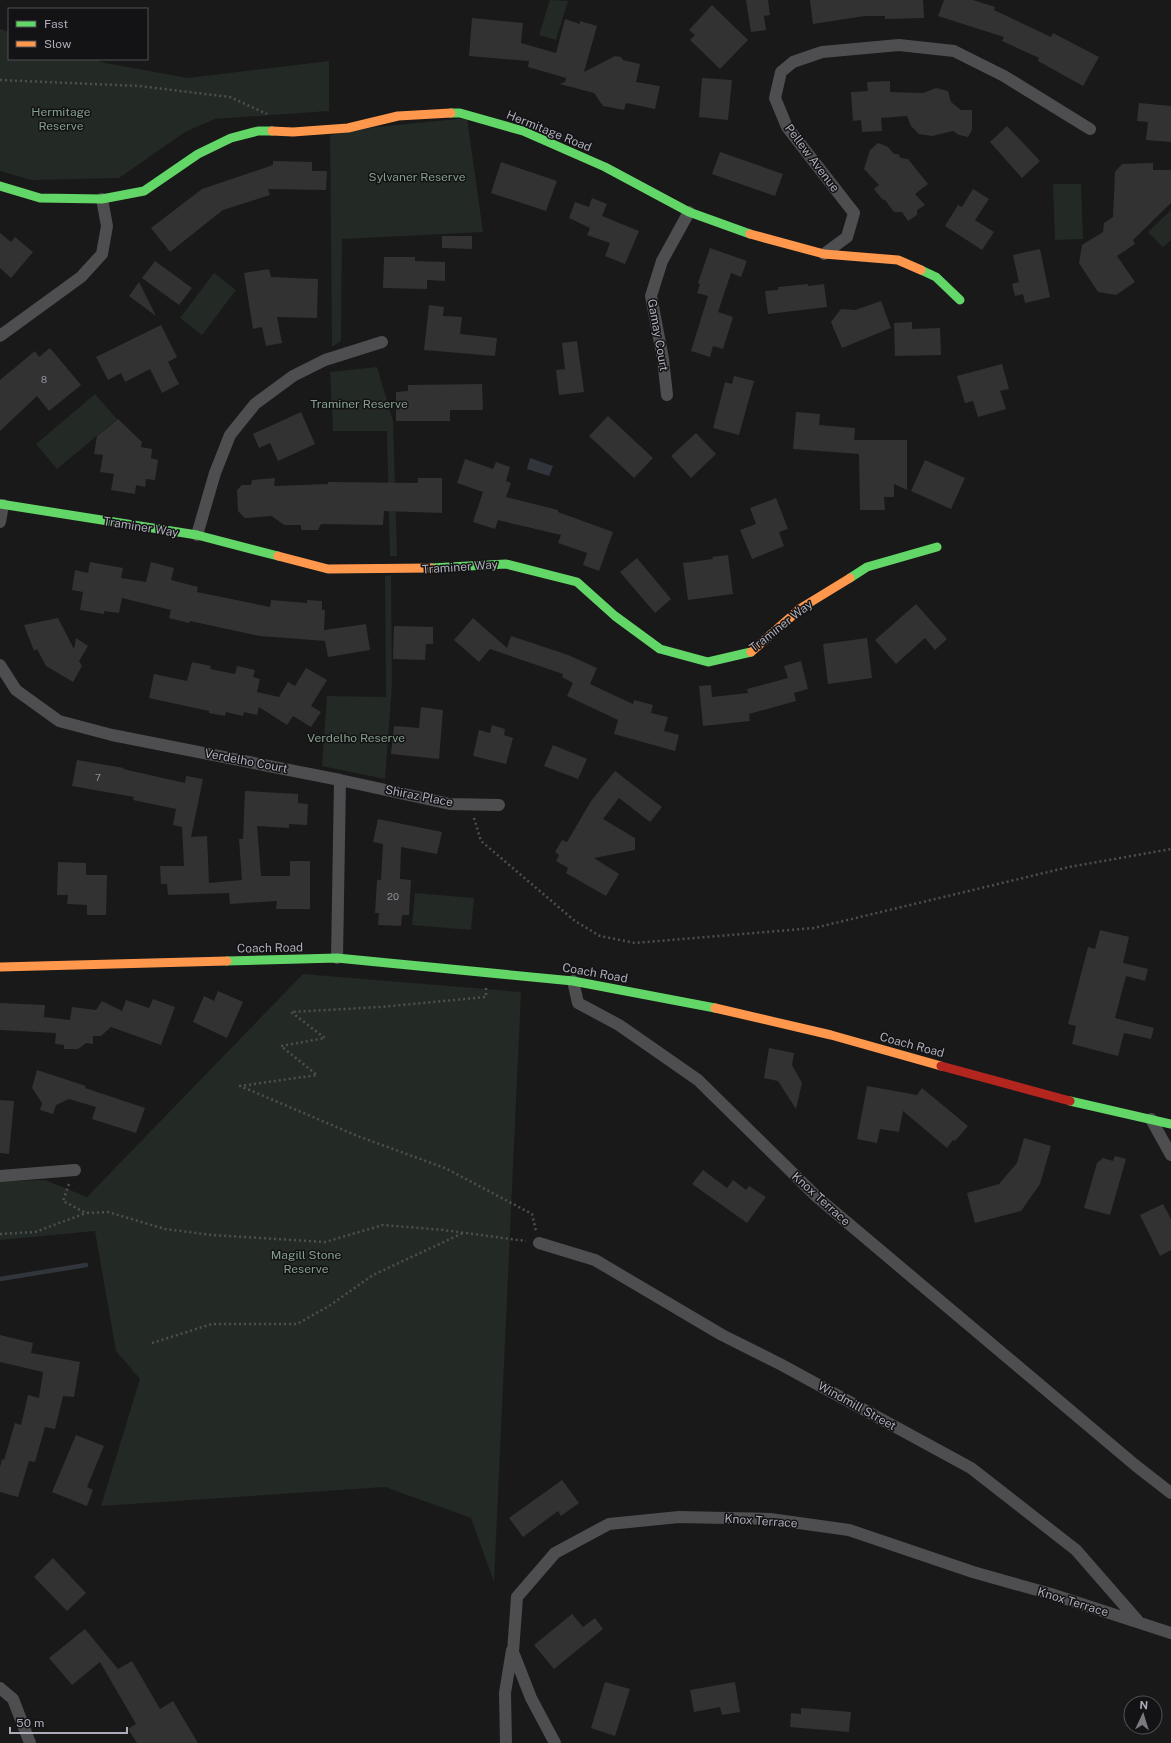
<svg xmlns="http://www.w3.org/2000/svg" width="1171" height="1743" font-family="'Public Sans',sans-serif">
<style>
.green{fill:#232924}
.water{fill:#31353c}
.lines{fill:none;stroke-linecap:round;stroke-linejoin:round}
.stream{stroke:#31353c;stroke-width:4.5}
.building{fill:#323233}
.path{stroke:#4f4f52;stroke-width:2.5;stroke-dasharray:2 3;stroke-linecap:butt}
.street{stroke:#4e4e51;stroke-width:12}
.fast{stroke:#63d668;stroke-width:9}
.slow{stroke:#ff974d;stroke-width:9}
.jam{stroke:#b3261e;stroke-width:9}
.labels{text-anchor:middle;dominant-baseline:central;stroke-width:3;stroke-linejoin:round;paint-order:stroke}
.number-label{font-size:10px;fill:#8e8e97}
.park-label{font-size:12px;fill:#85a08c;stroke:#131315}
.street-label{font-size:12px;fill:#acadb8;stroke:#131315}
</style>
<rect width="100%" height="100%" fill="#191919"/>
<!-- green -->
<path class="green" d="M550,0L568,1L556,40L539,35Z
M0,29L9,32V59H94L105,63L188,78L329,61V111L215,119L185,132L119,178L31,180L0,171Z
M467,118L483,232L342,239L341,341L332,347L330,135L377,127Z
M1053,184H1081L1083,239L1055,240Z
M1171,210V240L1163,247L1148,232Z
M214,273L236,290L202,335L180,318Z
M377,367L393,421L397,556H390L387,431H333L330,372Z
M95,394L117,419L57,469L36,444Z
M391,575L392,685L385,779L322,766L327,696L386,697L385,576Z
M415,893L474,898L471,930L412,925Z
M303,974L521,992L494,1582L471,1518L385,1487L101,1506L140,1379L116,1351L95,1231L0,1240V1181L45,1180L87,1197Z"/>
<!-- water -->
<path class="water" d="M530,458L553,466L549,476L527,469Z"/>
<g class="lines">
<!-- stream -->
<path class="stream" d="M0,1279L86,1265"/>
</g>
<!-- building -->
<path class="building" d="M746,0H768L770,15L764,16L766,30L751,32Z
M810,0H923L924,18L885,19V16H865L813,24Z
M944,0H973L995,7L994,10L1051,37L1053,33L1099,57L1083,86L1038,61L1039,58L1002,41L1004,37L938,16Z
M712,5L748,40L720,69L690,40L695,35L689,30Z
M472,18L523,23L521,43L556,53L565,19L580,24V21L597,26L584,72L615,56L621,57L623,60L640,64L636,82L660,86L655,109L626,103L624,110L603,106L594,93L560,84L565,82L566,78L528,67L529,61L469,56Z
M702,78L732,80L728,120L699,117Z
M890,81V92L923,93L936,88L948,91L951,102L961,110H972V130L968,137L959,135L953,131L932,136L919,134L911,126L907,116L881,118L882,131L862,132L861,120L853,121L851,92L868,91L867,82Z
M1139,103L1171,106V142L1146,140L1148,122L1137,121Z
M1007,126L1040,161L1022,178L990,142Z
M878,143L888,147L894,154H898L901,158L908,159L928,184L915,194L925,205L917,210V215L908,221L902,212H894L885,200L882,199L874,189L879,185L864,169L870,150Z
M720,152L783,174L775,196L712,174Z
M273,161L312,162V171H327L326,190L268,189L270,195L223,210L170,252L151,228L202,189L273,165Z
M501,162L557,181L546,211L491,193Z
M1153,163V170H1171V203L1133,240L1135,244L1117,256L1135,282L1116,295L1098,292L1079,263L1082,245L1103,232L1104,223L1113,217L1115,172L1122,164Z
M973,189L989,199L975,220L994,232L982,250L945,226L958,205L962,207Z
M592,198L607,204L602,216L639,231L625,264L605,256L610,243L587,235L590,228L569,218L575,202L589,207Z
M0,233L11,242L15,237L33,252L11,278L0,268Z
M442,236H472V249L442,248Z
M710,248L747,261L741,277L731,273L718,312L733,317L723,349L713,346L710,357L691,351L708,296L697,293L700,284L698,283Z
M1040,249L1050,297L1025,303L1023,294L1015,296L1012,284L1019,282L1013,255Z
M384,257H415V261L445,262V281L427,280V289L383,288Z
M155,261L192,288L179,305L142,278Z
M269,269L271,277L318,279L317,318L277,317L282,343L266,346L262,327L253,329L244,273Z
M139,282L156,316L129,296Z
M808,284V286L824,284L827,307L768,314L765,291L778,290V287Z
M881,301L891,328L842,348L831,322L841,309L855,310Z
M429,305L444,307L443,316L462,317L460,334L497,338L495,356L424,350Z
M912,322V329L940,328L941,355L895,356L894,323Z
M161,325L177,357L168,362L179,384L162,393L150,369L125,382L121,373L108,380L96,357Z
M577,341L584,392L559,395L556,370L565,369L562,343Z
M50,348L81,385L49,411L37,396L0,431V380L35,351L39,357Z
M1002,364L1009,389L1000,391L1006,409L978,417L973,401L965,403L957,376Z
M734,376L754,381L739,435L713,428L725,382L732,384Z
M482,384L483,410H450V421H396V392L408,391V385Z
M301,412L315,444L278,461L270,443L259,448L253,434Z
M796,412L820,414L819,425L855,428L854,440H907V490L894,484V497H884L885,510H860L859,454L793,449Z
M608,416L653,458L634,478L589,436Z
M118,419L142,442L141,447L152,449L151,458L158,460L155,480L146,479L145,487L136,485L135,494L111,490L114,474L100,472L103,455L94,454L97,436Z
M696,433L716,454L691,478L671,456Z
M465,459L493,469L496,462L510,467L506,481L511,483L506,497L558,510V512L613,532L599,571L583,565L587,553L558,543L561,535L498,520L495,529L473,522L483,492L457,483Z
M925,460L965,478L951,509L911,491Z
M275,478L274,486L328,484V482L418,483V478H442V513L384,511L383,525L321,524L318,530H301V525H284L272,516L245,518L238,511L237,490L242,485H251L252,480Z
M776,498L788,529L779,532L784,546L752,559L740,530L756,524L750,508Z
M728,555L733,594L688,600L683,563L713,559L712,557Z
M637,558L671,599L655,613L620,572Z
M90,562L123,568L121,578L146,582L151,562L174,568L171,580L198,587L197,592L270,607L271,600L307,603V600L322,601V610H325L324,630L366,624L370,650L328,657L325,641L260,636L190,621L189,623L169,618L171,610L122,598L119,613L104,611V614L80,610L83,592L72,590L75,570L88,573Z
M916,604L947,639L935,650L925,638L896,664L875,640Z
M58,618L74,649L76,638L88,646L79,661L82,666L73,682L46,666L37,649L34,651L24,625Z
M473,618L507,648L511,636L568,655L597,668L590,684L633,704L634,700L653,705L651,713L668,717L664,731L679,735L675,751L614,734L618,720L567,696L573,683L562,677L563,674L490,649L479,662L454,640Z
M394,626L433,627V644H426L425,660L393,659Z
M867,638L872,678L828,684L823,644Z
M801,661L808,689L794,693L796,701L749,714L750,721L703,726L699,686L711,685L712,697L748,693L747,689L788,678L784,666Z
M192,662L211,666L210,669L235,674L237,666L255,670L253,677L260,679L257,692L279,697L288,682L295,686L306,668L327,680L311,706L321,712L311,727L293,716L287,725L259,707L257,715L244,712L243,716L226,712L225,716L209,713V711L149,698L154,674L187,681Z
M421,707L443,710L439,759L391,754L394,726L419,728Z
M492,725L505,729L504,735L513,738L506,764L473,756L479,730L490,733Z
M553,745L587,759L578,779L544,766Z
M77,760L124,768L123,769L185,783L186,776L203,779L191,837L207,836L209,883L242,880L239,839H243L245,791L298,794V803L308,804L307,825L289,824V828L257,826L261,876H290V861H310V909H276L277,901L230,904L229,893L168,895L167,884H161L160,866H184L182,827L173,825L176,809L133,800L134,797L72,786Z
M615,771L662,807L650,822L619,798L603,819L635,838V850L594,858L619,874L606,896L566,873L568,868L556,861L559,855L555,852L562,840L567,842L591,801Z
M378,819L442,832L437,854L401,847L400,879L411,880L409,915H402L401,926L378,925L379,913H375L377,880H381L383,844L373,842Z
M58,862L86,863V875H107L106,915H87V905L67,904L68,895H57Z
M1100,930L1129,937L1123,963L1148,969L1145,981L1126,976L1115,1018L1154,1028L1151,1039L1124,1033L1118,1056L1072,1044L1076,1026L1068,1024L1088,947L1095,949Z
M218,991L243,1002L227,1038L193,1022L204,996L214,1001Z
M153,999L175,1007L161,1045L111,1027L101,1036H93V1044L86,1043L78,1049H64V1045L55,1044L56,1033L0,1030V1003L45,1005L44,1017L70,1020L72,1007L96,1010L102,1001L122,1011L126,1000L149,1008Z
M769,1048L794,1053L792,1065L802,1083L796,1109L778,1081L764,1078Z
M37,1070L86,1086L85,1088L145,1108L136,1133L92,1119L96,1107L69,1099L56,1105L53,1114L40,1110L42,1103L32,1088Z
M867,1086L917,1095L922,1088L968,1126L955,1141L953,1140L947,1148L903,1111L899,1132L880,1129L877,1143L857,1139Z
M0,1100L14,1101L9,1154L0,1153Z
M1024,1138L1051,1146L1040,1184L1021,1211L975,1223L967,1193L999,1184L1017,1163Z
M1115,1156L1126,1159L1110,1215L1084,1208L1097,1163L1103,1158L1113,1161Z
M703,1170L727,1188L733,1180L746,1190L749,1186L766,1197L747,1223L692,1184Z
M1163,1204L1171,1219V1250L1160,1256L1140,1215Z
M0,1335L33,1343L31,1353L80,1362L74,1397L63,1396L55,1429L45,1427L35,1462L29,1461L18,1497L0,1492V1467L2,1459L4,1460L15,1423L21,1425L28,1395L39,1398L43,1372L0,1362Z
M76,1435L104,1446L87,1487L93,1490L87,1506L52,1492Z
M562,1480L579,1503L561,1516L558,1511L523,1537L509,1518Z
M53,1558L86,1593L67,1611L34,1577Z
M572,1614L583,1627L595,1618L603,1629L554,1669L534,1645Z
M85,1629L118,1669L132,1661L160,1709L173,1701L198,1743H137L128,1729L136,1724L100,1662L72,1685L49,1658Z
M605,1682L630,1689L615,1736L591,1728Z
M735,1682L740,1712L722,1715L720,1707L694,1712L690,1690Z
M801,1708L851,1712L849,1732L790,1727L791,1713L801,1714Z"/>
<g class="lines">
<!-- path -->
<path class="path" d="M0,80L139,86L230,97L267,114
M474,818L481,841L575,921L600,936L635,943L814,928L1069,867L1171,849
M486,988V997L380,1007L291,1012L325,1038L281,1046L317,1075L240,1086L360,1137L445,1168L532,1214L536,1231
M69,1184L63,1201L86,1213L108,1212L165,1229L212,1235L325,1242L383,1225L443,1230L526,1241
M0,1234L35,1232L86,1213
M152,1343L212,1324H297L329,1306L373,1275L463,1233"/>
<!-- street -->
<path class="street" d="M824,254L847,237L854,213L787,127L775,98L781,72L793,62L822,52L899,45L954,51L1004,76L1090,129
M0,336L81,277L102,254L107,226L102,199
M667,395L663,359L651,296L662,261L689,212
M0,522L3,505
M197,535L215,473L230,435L255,404L293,376L325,360L382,342
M0,665L16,690L59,721L112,735L340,780L337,958
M340,780L450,804L499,805
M573,981L578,1003L619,1025L698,1080L817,1197L1135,1465L1171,1493
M1151,1119L1171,1155
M0,1176L75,1170
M539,1243L595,1260L722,1335L780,1364L971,1468L1076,1550L1138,1621
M0,1688L13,1699L30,1743
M506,1743L505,1693L512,1650
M555,1743L531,1698L513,1652L517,1597L555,1553L609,1524L679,1517L770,1519L849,1530L973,1572L1051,1594L1171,1633"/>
<!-- fast -->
<path class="fast" d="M451,113H460L523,131L605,167L689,212L750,234
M0,186L40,198L102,199L144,191L198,154L231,138L258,131H272
M921,270L936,277L960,300
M0,504L197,535L278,556
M431,568L506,564L577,582L615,616L660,649L708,662L751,652
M850,578L867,567L937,547
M227,961L337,958L573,981L715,1008
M1070,1101L1171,1124"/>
<!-- slow -->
<path class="slow" d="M272,131L293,132L348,128L398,116L451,113
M750,234L824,254L898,260L921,270
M278,556L328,569L431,568
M751,652L801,608L850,578
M0,967L227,961
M715,1008L831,1035L941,1066"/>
<!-- jam -->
<path class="jam" d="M941,1066L1070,1101"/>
</g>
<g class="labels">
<!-- number labels -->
<g class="number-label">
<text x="44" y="379">8</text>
<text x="98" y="777">7</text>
<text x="393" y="896">20</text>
</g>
<!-- park labels -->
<g class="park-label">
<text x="61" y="112">Hermitage<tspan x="61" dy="14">Reserve</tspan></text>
<text x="417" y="177">Sylvaner Reserve</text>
<text x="359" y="404">Traminer Reserve</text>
<text x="356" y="738">Verdelho Reserve</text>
<text x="306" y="1255">Magill Stone<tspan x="306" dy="14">Reserve</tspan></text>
</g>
<!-- street labels -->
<g class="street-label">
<text transform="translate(549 131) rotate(22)">Hermitage Road</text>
<text transform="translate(812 158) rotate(53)">Pellew Avenue</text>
<text transform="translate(658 335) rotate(80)">Gamay Court</text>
<text transform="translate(141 527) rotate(9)">Traminer Way</text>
<text transform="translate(460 567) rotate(-4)">Traminer Way</text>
<text transform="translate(781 626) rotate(-38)">Traminer Way</text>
<text transform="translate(246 761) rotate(11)">Verdelho Court</text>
<text transform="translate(419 796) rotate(11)">Shiraz Place</text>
<text transform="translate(270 948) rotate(-1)">Coach Road</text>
<text transform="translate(595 973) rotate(10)">Coach Road</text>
<text transform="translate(912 1045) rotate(15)">Coach Road</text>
<text transform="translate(821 1199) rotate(42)">Knox Terrace</text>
<text transform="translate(857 1406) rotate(29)">Windmill Street</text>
<text transform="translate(761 1521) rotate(4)">Knox Terrace</text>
<text transform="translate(1073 1602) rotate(17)">Knox Terrace</text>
</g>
</g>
<!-- legend -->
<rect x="8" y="8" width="140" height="52" fill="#131315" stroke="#505156"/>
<rect x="16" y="21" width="20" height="6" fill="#63d668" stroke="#505156"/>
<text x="44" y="28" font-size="12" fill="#acadb8">Fast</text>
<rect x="16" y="41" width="20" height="6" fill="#ff974d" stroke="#505156"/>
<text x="44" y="48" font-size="12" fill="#acadb8">Slow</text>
<!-- north arrow -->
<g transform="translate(1143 1715) rotate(4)"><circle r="19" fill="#131315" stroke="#505156"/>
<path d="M0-3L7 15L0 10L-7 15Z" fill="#797980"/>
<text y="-6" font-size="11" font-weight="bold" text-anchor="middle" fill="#acadb8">N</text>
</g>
<!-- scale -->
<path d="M10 1727v6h117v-6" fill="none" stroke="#acadb8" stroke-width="2"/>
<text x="16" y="1727" font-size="12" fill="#acadb8" stroke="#131315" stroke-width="3" paint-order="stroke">50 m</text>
</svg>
